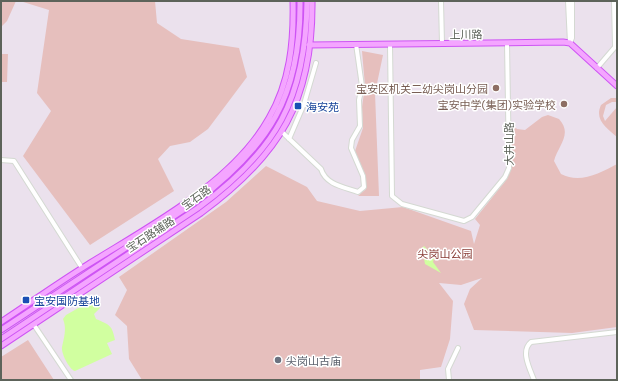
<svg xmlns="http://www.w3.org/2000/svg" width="618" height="381" font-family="Commissioner,'Noto Sans SC',sans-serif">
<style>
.green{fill:#e6bfbd}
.water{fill:#d1ffa0}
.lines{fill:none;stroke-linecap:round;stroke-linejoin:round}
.minor-casing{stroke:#d4d9d2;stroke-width:6}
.major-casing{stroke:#ce54f4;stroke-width:7}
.minor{stroke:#fff;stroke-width:4}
.major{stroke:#f4a5ff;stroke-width:5}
.education-dot{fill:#8d6e63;stroke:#fff;stroke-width:1.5}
.transit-dot{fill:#1a4fb4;stroke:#fff;stroke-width:1.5}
.worship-dot{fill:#6b7280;stroke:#fff;stroke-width:1.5}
.labels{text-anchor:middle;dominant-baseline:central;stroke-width:3;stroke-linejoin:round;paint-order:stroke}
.street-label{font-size:11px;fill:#5d635a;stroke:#fff}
.education-label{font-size:11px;fill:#785e54;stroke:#fff;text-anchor:end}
.transit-label{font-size:11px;fill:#164399;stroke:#fff;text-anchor:start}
.park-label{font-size:11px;fill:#883b34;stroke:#fff}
.worship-label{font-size:11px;fill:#5b616d;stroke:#fff;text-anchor:start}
</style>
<rect width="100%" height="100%" fill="#ebe1ed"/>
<!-- green -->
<path class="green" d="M1,1H16L7,21L1,27Z
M20,1H155L157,23L181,39L239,48L247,77L208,129L190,142L170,146L158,159L174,191L90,245L23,156L51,111L37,93L49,10Z
M362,51L383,55L375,93L379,196H358L366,189L365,175L354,154L363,128L362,107L365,86Z
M1,54H8L7,82H1Z
M611,98H617V102H612L606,105L603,116L605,121L617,107V137C607,128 594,120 601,105Z
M548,115L559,119C573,134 558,146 554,161L561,174C580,184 600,173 617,164V327L572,333L474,330L464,304L470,289L482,278L461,285L439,283L453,301L450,339L441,367L420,370V380H142L129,359L127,326L115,315L127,290L119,277L226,202L266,166L307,187L317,201L360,211L403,207L471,231L474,244L480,225L475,219L507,179L512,165L511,123L517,129L525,130L542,117Z
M28,340L54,380H1V357Z"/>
<!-- water -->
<path class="water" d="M424,246L433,255L432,257L434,259L433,262L441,273L425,264L422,248Z
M96,298L100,308L94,314L96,319C110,325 112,325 115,340L107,343L112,354L75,371C69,369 61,353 62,347C64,337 67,329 63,319L66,315Z"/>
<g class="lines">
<defs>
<path id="minor" d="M441,1L442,44
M568,1L570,43
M570,43L572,38V1
M390,44L392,196L402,204L464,221L472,217L505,177L509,168L507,43
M597,68L615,47L614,1
M282,132L321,169C326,185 344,187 358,192L364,187L363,176L351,148L352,140L360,126L359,100L362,86L356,44
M289,139L304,104L316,63
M1,160L14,161L82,268
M34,325L71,380
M449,380L448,369L458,348
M534,380C530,369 520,351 531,342L617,332"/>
<path id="major" d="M309,45L563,42L570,43L617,86
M1,322C30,303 58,283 87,265C148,227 233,183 269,118C290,82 294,42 293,1
M1,330L194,203C269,147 301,96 300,1
M1,339L198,208C276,151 306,99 307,1
M1,346L201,213C280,155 313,101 312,1"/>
</defs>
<!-- minor casing -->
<use href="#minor" class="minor-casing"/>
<!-- major casing -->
<use href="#major" class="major-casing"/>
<!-- minor -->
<use href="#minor" class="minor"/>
<!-- major -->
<use href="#major" class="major"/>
</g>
<!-- markers -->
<g class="education-dot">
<circle cx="496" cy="88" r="4"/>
<circle cx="564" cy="104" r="4"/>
</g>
<g class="transit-dot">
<rect x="294" y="102" width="8" height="8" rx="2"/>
<rect x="22" y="296" width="8" height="8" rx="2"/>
</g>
<circle class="worship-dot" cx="278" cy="360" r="4"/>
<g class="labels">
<!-- street labels -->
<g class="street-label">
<text transform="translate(466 34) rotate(-1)">上川路</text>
<text transform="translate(508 144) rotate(-90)">大井山路</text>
<text transform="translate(196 197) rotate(-36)">宝石路</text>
<text transform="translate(150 234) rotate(-33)">宝石路辅路</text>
</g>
<!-- education labels -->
<g class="education-label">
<text x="488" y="88">宝安区机关二幼尖岗山分园</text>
<text x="556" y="104">宝安中学(集团)实验学校</text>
</g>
<!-- transit labels -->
<g class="transit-label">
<text x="306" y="106">海安苑</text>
<text x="34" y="300">宝安国防基地</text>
</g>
<!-- park labels -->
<g class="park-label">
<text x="445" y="253">尖岗山公园</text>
</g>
<!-- worship labels -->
<g class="worship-label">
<text x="286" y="360">尖岗山古庙</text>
</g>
</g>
<!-- border -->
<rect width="618" height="381" fill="none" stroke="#5d635a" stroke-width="4"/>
</svg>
